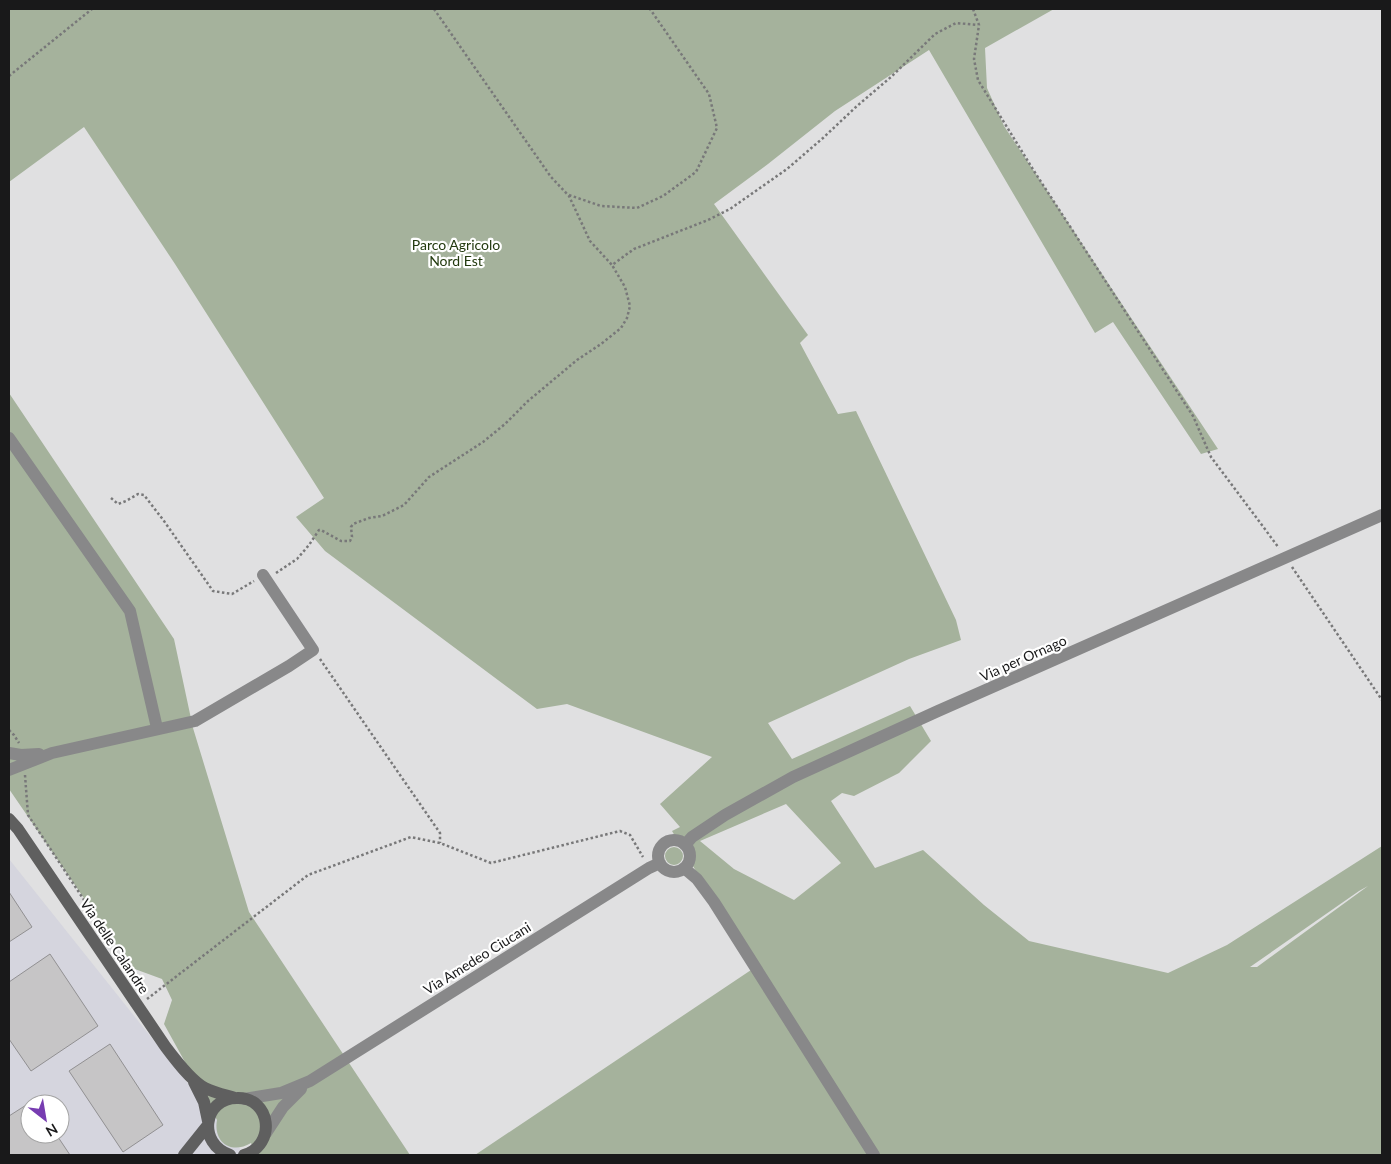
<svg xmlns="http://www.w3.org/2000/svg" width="1391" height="1164" font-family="Lato,sans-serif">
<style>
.built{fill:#d5d5de;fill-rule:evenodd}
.green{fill:#a5b29c;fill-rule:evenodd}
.building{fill:#c6c5c6;stroke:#919092}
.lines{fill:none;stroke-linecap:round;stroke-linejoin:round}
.path{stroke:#787879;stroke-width:2.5;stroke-dasharray:2.5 2.5;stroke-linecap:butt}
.street{stroke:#888889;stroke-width:12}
.secondary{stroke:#5f5f5f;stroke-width:12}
.labels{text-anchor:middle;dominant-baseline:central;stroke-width:4.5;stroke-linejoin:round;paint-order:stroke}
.park-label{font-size:14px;fill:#233a0f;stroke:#fff}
.street-label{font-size:14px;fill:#19191a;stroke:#fff}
</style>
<rect width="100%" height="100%" fill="#e0e0e1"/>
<!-- built -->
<path class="built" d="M9,859L245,1155H9ZM30,1104H60V1134H30Z"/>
<!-- green -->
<path class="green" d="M9,9H1054L985,48L987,88L1004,126L1218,449L1201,454L1113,322L1095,333L929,50L835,111L768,164L714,204L808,335L800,343L838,414L856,411L956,620L961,640L909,659L768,723L792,759L910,706L931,741L899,773L854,796L842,793L831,801L875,868L923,850L984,905L1029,941L1168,973L1227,945L1382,846V1155H475L754,968L672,831L680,827L660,804L712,757L567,704L537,709L325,551L296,517L324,498L175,264L84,127L9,182ZM786,804L841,863L794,900L734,869L700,841ZM1368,886L1257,967H1250L1359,891Z
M9,393L174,639L193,728L249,912L410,1155H254L255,1152L251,1143C231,1155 213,1142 217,1120L164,1024L172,1000L162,979L132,968L9,789Z
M665 856a9 9 0 1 1 18 0a9 9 0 1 1-18 0Z"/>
<!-- building -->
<path class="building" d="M9,892L32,927L9,942Z
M50,954L98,1026L31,1071L9,1039V982Z
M110,1044L163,1125L123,1152L69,1071Z
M34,1100L36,1104H30V1134H56L70,1155H9V1116Z"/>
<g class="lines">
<!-- path -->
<path class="path" d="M434,9L551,177L569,196L590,241L612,265L634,249L708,220L730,209L787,169L823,138L857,106L891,77L935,34L956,23L978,25
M973,9L979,25L974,59L978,80L1034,171L1193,416L1211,457L1279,548
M9,76L92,9
M569,195L601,206L637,208L663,196L696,172L717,128L709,94L650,9
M111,498L118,504L126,501L138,494L144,495L164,521L213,591L232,594L254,581
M1292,567L1382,700
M276,573L297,559L309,545L319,530H321L341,541H350L352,537L351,527L353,524L369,518L382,516L404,505L429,477L483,442L505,424L528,401L577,360L601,344L621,328L627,318L630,306L625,287L612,265
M320,659L440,833V843
M9,730L14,735L19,743
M25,775L28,815L113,944
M147,999L308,875L411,837L440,843L491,863L620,831L630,835L643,857"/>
<!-- street -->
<path class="street" d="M9,438L130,611L157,728
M9,753L21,755L39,754
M9,770L52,753L195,721L289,666L313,650L263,575
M658 856a16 16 0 1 1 32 0a16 16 0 1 1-32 0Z
M685,845L692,837L725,815L793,777L938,711L1382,515
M684,868L697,879L714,902L874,1155
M244,1099L281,1093L310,1081L649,868L660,863
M266,1133L283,1107L301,1089"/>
<!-- secondary -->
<path class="secondary" d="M9,819L18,829L165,1046C174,1058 191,1081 205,1088C215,1093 225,1095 235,1098
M194,1082L204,1102L208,1121
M184,1155L208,1125
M230,1155C197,1144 203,1098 237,1098C271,1097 277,1145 244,1155"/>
</g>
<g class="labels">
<!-- park labels -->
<g class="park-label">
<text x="456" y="244">Parco Agricolo<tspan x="456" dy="16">Nord Est</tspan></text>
</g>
<!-- street labels -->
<g class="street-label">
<text transform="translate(1023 658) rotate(-24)">Via per Ornago</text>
<text transform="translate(115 946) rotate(56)">Via delle Calandre</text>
<text transform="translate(477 958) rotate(-32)">Via Amedeo Ciucani</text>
</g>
</g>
<!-- border -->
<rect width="1391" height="1164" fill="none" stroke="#19191a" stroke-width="20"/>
<!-- north arrow -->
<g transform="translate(45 1119) rotate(149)"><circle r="24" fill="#ffffff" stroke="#a3a3a3"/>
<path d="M0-4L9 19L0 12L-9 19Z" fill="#773cb1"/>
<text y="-8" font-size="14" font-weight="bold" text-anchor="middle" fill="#19191a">N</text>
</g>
</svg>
